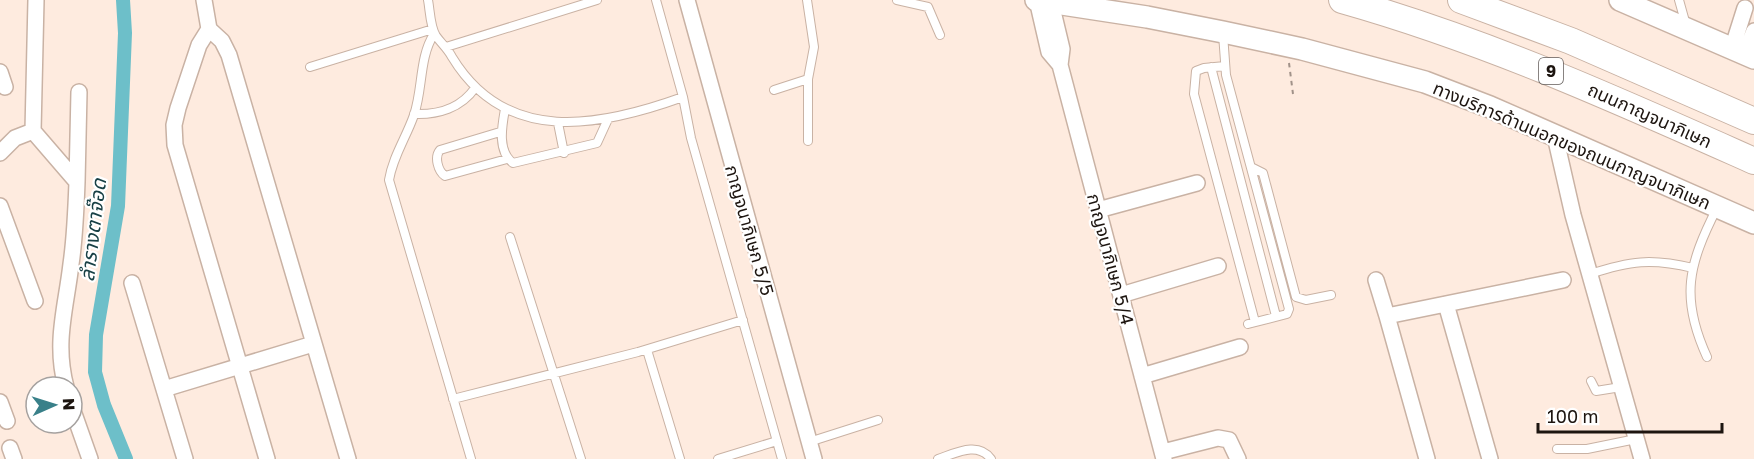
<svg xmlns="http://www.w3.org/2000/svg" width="1754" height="459" font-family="'Golos Text','Noto Sans Thai',sans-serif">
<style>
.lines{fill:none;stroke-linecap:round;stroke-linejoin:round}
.canal{stroke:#6dbfc9;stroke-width:14}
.service-casing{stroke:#c9b2a4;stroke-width:10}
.minor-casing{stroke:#c9b2a4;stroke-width:18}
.secondary-casing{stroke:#c9b2a4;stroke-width:24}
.motorway-casing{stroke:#c9b2a4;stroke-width:28}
.path{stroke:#a19289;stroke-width:2;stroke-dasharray:4.5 4.5;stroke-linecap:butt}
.service{stroke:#fff;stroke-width:8}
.minor{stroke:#fff;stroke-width:15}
.secondary{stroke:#fff;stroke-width:21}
.motorway{stroke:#fff;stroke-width:26}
.labels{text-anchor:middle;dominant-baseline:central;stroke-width:4.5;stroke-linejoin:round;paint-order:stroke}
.shield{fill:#fff;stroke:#615b58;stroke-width:1.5}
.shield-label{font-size:16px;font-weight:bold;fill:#1d1510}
.street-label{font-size:18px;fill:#1d1510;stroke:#fff}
.water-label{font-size:20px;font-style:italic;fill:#184045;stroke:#fff}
</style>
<rect width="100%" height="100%" fill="#feebdf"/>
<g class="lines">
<!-- canal -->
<path class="canal" d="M123,0L125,33L118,206L96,335L95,372L104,405L126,459"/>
<defs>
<path id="service" d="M428,0C430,10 430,27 436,36C441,43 448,49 452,57C506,146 600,127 683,97L691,138L782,459
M656,0L683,97
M807,0L814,47L808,79V141
M897,0L928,7L940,35
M1679,0L1686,25
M434,34C419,57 423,89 414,115C406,138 393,156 389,180L471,459
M1223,34L1226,75L1289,309L1287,314L1248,324
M446,47L597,0
M1225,66L1204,68L1196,71L1194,94L1255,322
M310,67L433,29
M1211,67L1276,316
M774,90L808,79
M505,109C502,126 497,151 513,163L597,143L608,119
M414,114C438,115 461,108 475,88
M558,123L564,153
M500,132L440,150C434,157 438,171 445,176L507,159
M1253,168L1263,173L1296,297L1306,300L1331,295
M510,237L581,459
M1590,274C1630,261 1651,258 1693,268
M647,350L680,459
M1707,357C1680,298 1688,265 1717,208
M1591,381L1596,391L1621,387
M453,399L638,352L743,320
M809,442L878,420
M1557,449H1587L1636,439
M718,459L777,441
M938,459C956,453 978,441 991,459"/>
<path id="minor" d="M204,0L209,29L199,45L178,108L174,125L175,145L267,459
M687,0L814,459
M1037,0L1049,52L1060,65
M1051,3L1062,49L1060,65L1164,459
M209,29L222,41L229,55L348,459
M1732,49L1745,8
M1745,54L1754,31
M0,72L5,87
M33,131L36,0
M1555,136L1573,215L1642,459
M0,153L15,138L33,131L77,182C76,209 75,237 71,264C66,308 54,342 66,387
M77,182L79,92
M0,206L35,301
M1098,210L1197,183
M1376,280L1387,316
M132,283L185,459
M1121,295L1218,266
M1446,304L1490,459
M1142,376L1240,347
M164,389L313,344
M0,402L7,421
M72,408L90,459
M10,448L14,459
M1163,452L1218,438L1229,440L1238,459
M1427,459L1387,316L1563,280"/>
<path id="secondary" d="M1036,0L1147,17L1223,32L1302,49L1425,82L1490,107L1754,223
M1620,0L1754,58"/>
<path id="motorway" d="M1342,0C1487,41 1617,100 1754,161
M1461,0L1571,41L1754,121"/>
</defs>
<!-- service casing -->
<use href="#service" class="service-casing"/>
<!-- minor casing -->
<use href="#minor" class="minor-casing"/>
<!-- secondary casing -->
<use href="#secondary" class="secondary-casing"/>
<!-- motorway casing -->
<use href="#motorway" class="motorway-casing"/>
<!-- path -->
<path class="path" d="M1289,63L1293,94"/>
<!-- service -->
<use href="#service" class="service"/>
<!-- minor -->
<use href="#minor" class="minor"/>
<!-- secondary -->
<use href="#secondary" class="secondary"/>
<!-- motorway -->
<use href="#motorway" class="motorway"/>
</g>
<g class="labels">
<!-- shield labels -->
<rect class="shield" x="1539" y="58" width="24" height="26" rx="4.5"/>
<g class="shield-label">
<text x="1551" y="71">9</text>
</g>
<!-- street labels -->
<g class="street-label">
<text transform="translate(1650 115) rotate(24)">ถนนกาญจนาภิเษก</text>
<text transform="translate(1572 145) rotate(23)">ทางบริการด้านนอกของถนนกาญจนาภิเษก</text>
<text transform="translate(750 230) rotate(74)">กาญจนาภิเษก 5/5</text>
<text transform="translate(1111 259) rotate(75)">กาญจนาภิเษก 5/4</text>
</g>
<!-- water labels -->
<g class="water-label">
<text transform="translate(92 230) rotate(-83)">ลำรางตาจ๊อด</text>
</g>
</g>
<!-- north arrow -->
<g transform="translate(54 405) rotate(87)"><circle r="28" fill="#ffffff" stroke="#a5a19f" stroke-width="1.5"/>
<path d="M0-4.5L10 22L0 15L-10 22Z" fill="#398089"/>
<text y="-9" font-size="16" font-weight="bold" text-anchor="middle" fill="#1d1510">N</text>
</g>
<!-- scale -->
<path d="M1538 423v9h184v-9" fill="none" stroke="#1d1510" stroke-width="3"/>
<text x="1547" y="423" font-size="18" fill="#1d1510" stroke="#ffffff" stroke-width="4.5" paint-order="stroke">100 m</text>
</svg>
